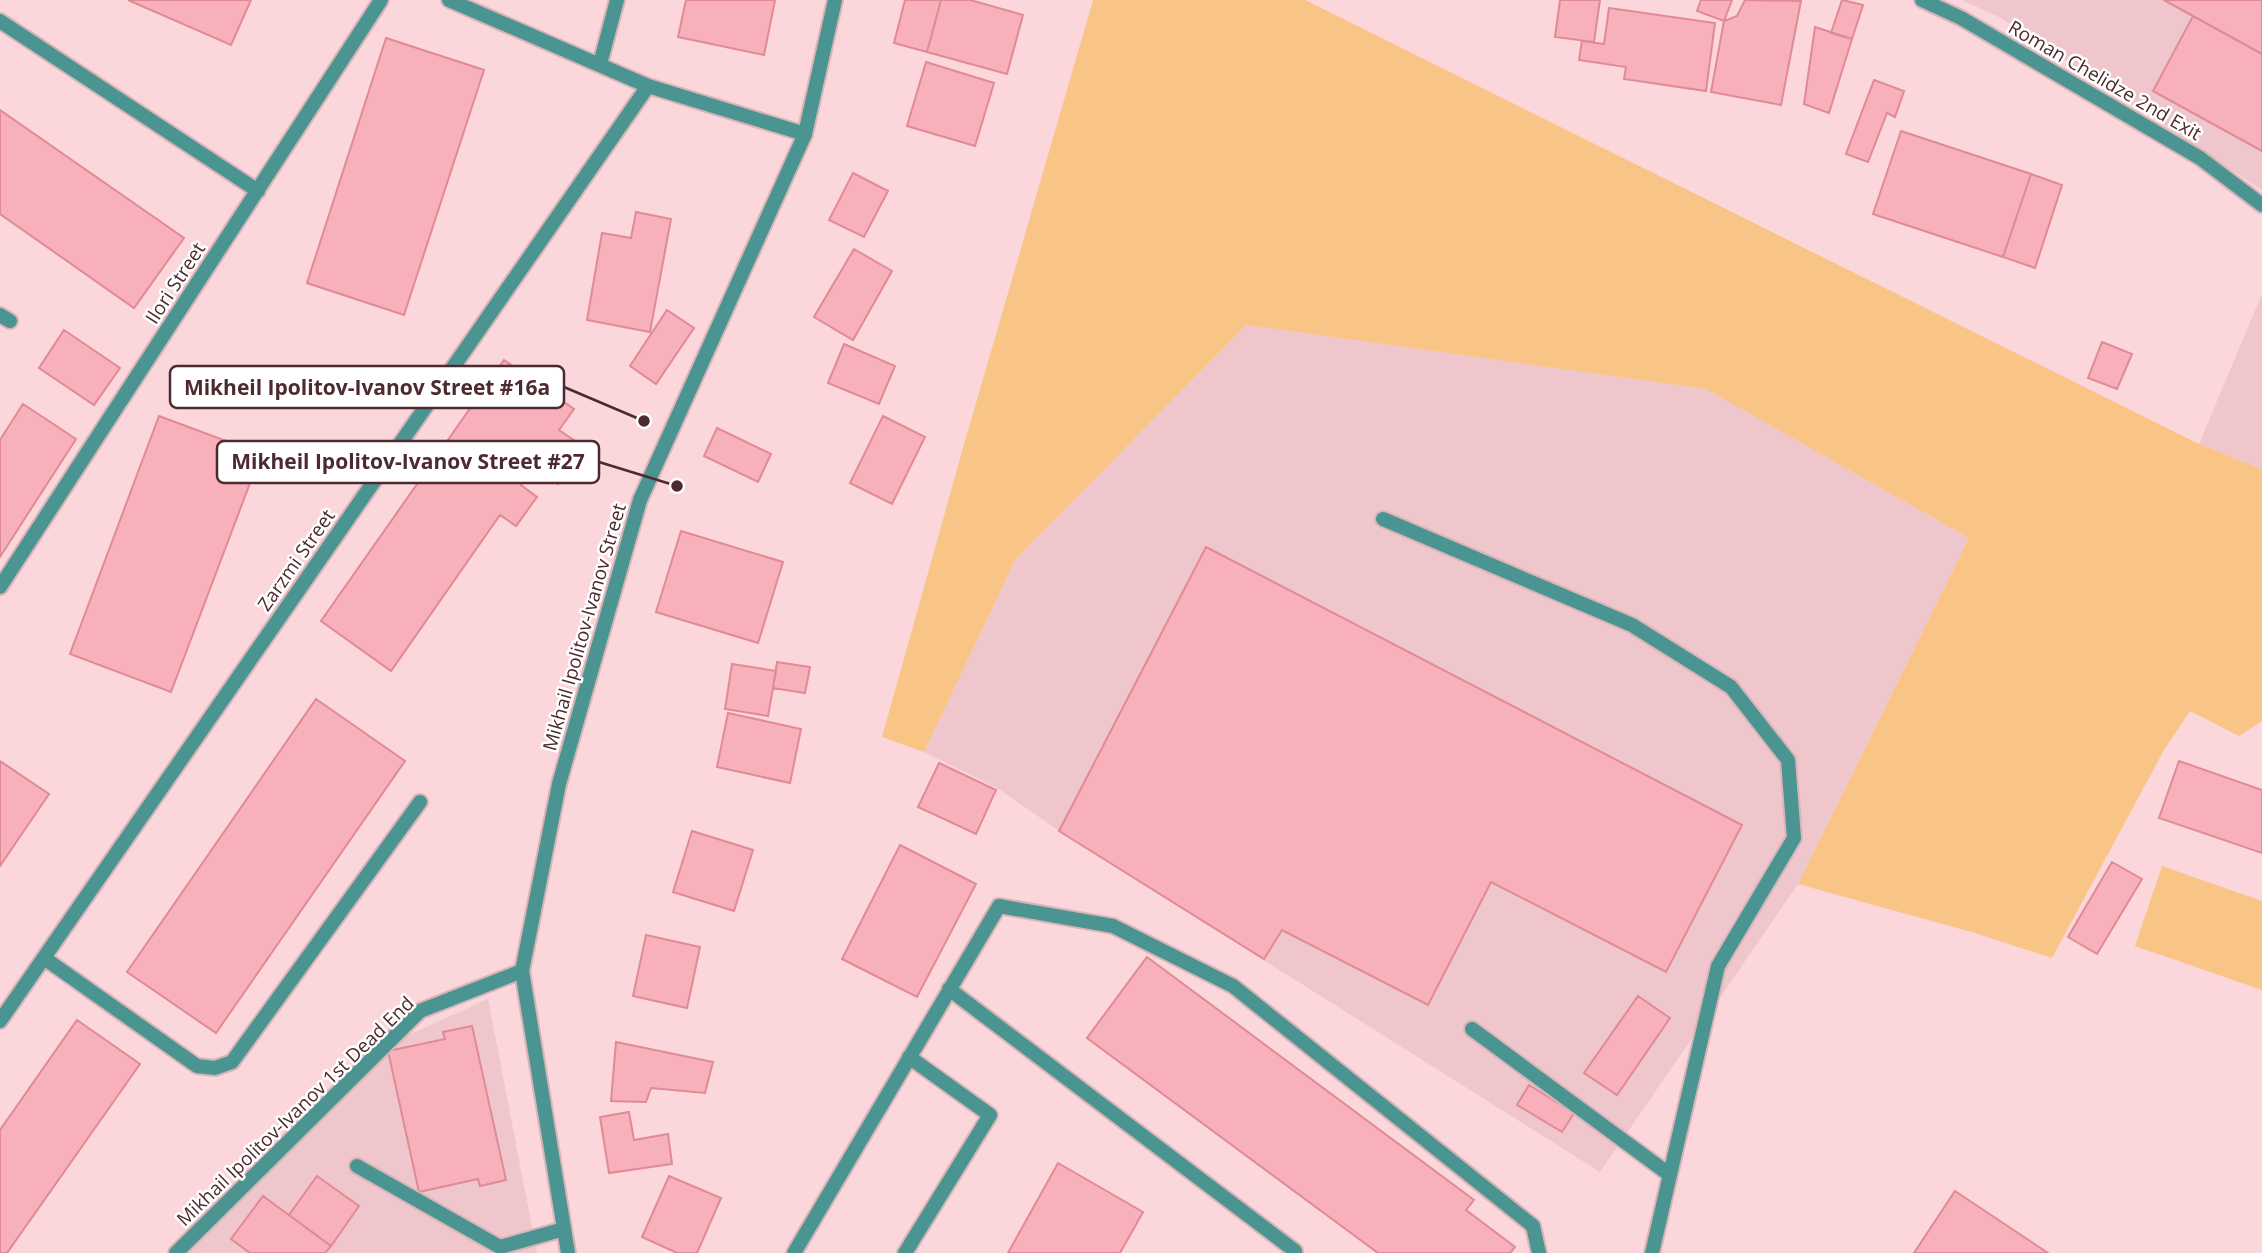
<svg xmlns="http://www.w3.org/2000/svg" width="2262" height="1253" font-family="'Open Sans',sans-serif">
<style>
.built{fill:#eec6cb}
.green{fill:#f9c587}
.building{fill:#f8b1ba;stroke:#e08a96;stroke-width:2}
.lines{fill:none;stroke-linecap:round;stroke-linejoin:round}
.service-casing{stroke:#d8b4b8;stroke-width:18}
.minor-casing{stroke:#d8b4b8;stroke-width:18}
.tertiary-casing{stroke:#d8b4b8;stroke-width:18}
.service{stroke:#4a9591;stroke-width:14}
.minor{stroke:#4a9591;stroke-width:14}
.tertiary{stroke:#4a9591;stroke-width:14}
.labels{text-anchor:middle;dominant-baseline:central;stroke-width:5;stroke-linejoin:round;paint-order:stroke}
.street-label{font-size:19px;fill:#4d2a2f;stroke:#fff}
.leader{fill:none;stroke:#4d2a2f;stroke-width:2.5}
.callout-dot{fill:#4d2a2f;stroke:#fff;stroke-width:2.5}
.callout{fill:#fff;stroke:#4d2a2f;stroke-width:2.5}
.callout-label{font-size:21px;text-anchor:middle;font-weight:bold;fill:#4d2a2f}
</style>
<rect width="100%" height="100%" fill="#fbd6da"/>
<!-- built -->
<path class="built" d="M1962,0H2262V190L2001,18Z
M2262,294V469L2199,444Z
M1246,325L1706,389L1969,538L1798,884L1600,1172L1059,831L999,789L924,752L1015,560Z
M488,999L537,1253H188L397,1040Z"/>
<!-- green -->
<path class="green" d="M1093,0H1305L2199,444L2262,469V721L2239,736L2190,711L2164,750L2052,958L1975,933L1798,884L1969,538L1706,389L1246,325L1015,560L924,752L882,737L963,448Z
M2162,866L2262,901V990L2135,946Z"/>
<!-- building -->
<path class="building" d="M128,0H251L231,45Z
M686,0H775L764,55L678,37Z
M905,0H941L927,52L894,43Z
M941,0H970L1023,15L1007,74L927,52Z
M1560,0H1600L1594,42L1555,37Z
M1701,0H1732L1724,21L1697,11Z
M1745,0L1801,1L1781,105L1711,92L1724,21L1737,16Z
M1842,0L1863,5L1852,39L1831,33Z
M2164,0H2262V54L2193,16Z
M1609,8L1715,23L1706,91L1624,79L1626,67L1579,60L1582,41L1604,44Z
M2193,16L2262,54V151L2153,91Z
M1815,27L1852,39L1829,113L1804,104Z
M386,38L484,70L404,315L307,283Z
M926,62L994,83L975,146L907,126Z
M1874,80L1904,91L1895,117L1887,113L1868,162L1846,154Z
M0,110L184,238L134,308L0,214Z
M1901,131L2031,174L2003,257L1873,214Z
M853,173L888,191L864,237L829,220Z
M2031,174L2062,185L2035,268L2003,257Z
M636,212L671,219L650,332L587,320L602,233L631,238Z
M854,249L892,271L853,340L814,317Z
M667,310L694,328L656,384L630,366Z
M64,330L120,368L94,405L39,368Z
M2102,342L2132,354L2117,389L2088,378Z
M844,344L895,366L879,404L828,383Z
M504,360L574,409L559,430L584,447L558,484L533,467L521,485L537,497L516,526L500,515L391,671L321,621Z
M23,404L76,439L0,557V440Z
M159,416L261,454L171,692L70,654Z
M883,416L925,437L892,504L850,483Z
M717,428L771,454L758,482L704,456Z
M681,531L783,562L758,643L656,612Z
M1206,547L1742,825L1666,972L1491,882L1428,1005L1282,930L1264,959L1059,831Z
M777,662L810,667L805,693L773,688Z
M732,664L776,671L768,716L725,709Z
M316,699L405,761L216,1033L127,972Z
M728,713L801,729L790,783L717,767Z
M0,761L49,794L0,866Z
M2179,761L2262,790V853L2159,818Z
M939,763L996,790L976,834L918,807Z
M692,831L753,850L734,911L673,892Z
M900,845L976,884L917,997L842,959Z
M2112,862L2142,879L2097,954L2068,937Z
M646,935L700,947L687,1008L633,996Z
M1147,957L1474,1200L1466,1210L1515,1247L1510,1253H1378L1087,1038Z
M1638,996L1670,1018L1617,1095L1584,1073Z
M77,1020L140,1064L7,1253H0V1130Z
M472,1026L506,1180L480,1186L478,1179L419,1192L388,1051L445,1039L443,1032Z
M616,1042L713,1062L705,1093L651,1088L646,1102L611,1101Z
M1529,1085L1574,1113L1562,1132L1517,1105Z
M629,1112L634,1140L668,1134L672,1164L609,1173L600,1117Z
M1058,1163L1143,1212L1120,1253H1008Z
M317,1176L359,1206L331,1246L289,1215Z
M669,1176L721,1198L697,1253H677L642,1237Z
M1955,1191L2048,1253H1914Z
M263,1196L331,1246L325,1253H250L231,1239Z"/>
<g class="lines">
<defs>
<path id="service" d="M0,21L258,191
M600,64L617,0
M0,315L10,321
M1383,519L1632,625L1731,687L1788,760L1794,838L1718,966L1652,1253
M44,958L197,1066L215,1068L232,1062L420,802
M949,989L1295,1251V1253
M1472,1029L1670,1175
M357,1166L500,1247L564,1229
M794,1253L999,906L1113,926L1233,986L1533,1226L1539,1253
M905,1253L990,1115L909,1057"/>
<path id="minor" d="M449,0L648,86L805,134
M1922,0L1961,18L2200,158L2262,205
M0,587L381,0
M0,1021L648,86
M176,1253L420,1011L522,971"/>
<path id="tertiary" d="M568,1253L522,971L559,784L640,500L805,134L835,0"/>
</defs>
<!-- service casing -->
<use href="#service" class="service-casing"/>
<!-- minor casing -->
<use href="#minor" class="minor-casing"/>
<!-- tertiary casing -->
<use href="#tertiary" class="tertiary-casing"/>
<!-- service -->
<use href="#service" class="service"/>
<!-- minor -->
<use href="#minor" class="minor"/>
<!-- tertiary -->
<use href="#tertiary" class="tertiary"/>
</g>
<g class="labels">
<!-- street labels -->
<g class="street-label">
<text transform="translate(2105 80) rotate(30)">Roman Chelidze 2nd Exit</text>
<text transform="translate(175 283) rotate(-57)">Ilori Street</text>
<text transform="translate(296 560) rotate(-55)">Zarzmi Street</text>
<text transform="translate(584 627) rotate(-74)">Mikhail Ipolitov-Ivanov Street</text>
<text transform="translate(295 1111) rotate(-44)">Mikhail Ipolitov-Ivanov 1st Dead End</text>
</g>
</g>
<!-- callouts -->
<path class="leader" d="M644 421L564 387M677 486L599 462"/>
<g class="callout-dot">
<circle cx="644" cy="421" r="7"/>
<circle cx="677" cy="486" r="7"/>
</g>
<g class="callout">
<rect x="170" y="366" width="394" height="42" rx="7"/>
<rect x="217" y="441" width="382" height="42" rx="7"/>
</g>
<g class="callout-label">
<text x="367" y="395">Mikheil Ipolitov-Ivanov Street #16a</text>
<text x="408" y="469">Mikheil Ipolitov-Ivanov Street #27</text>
</g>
</svg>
